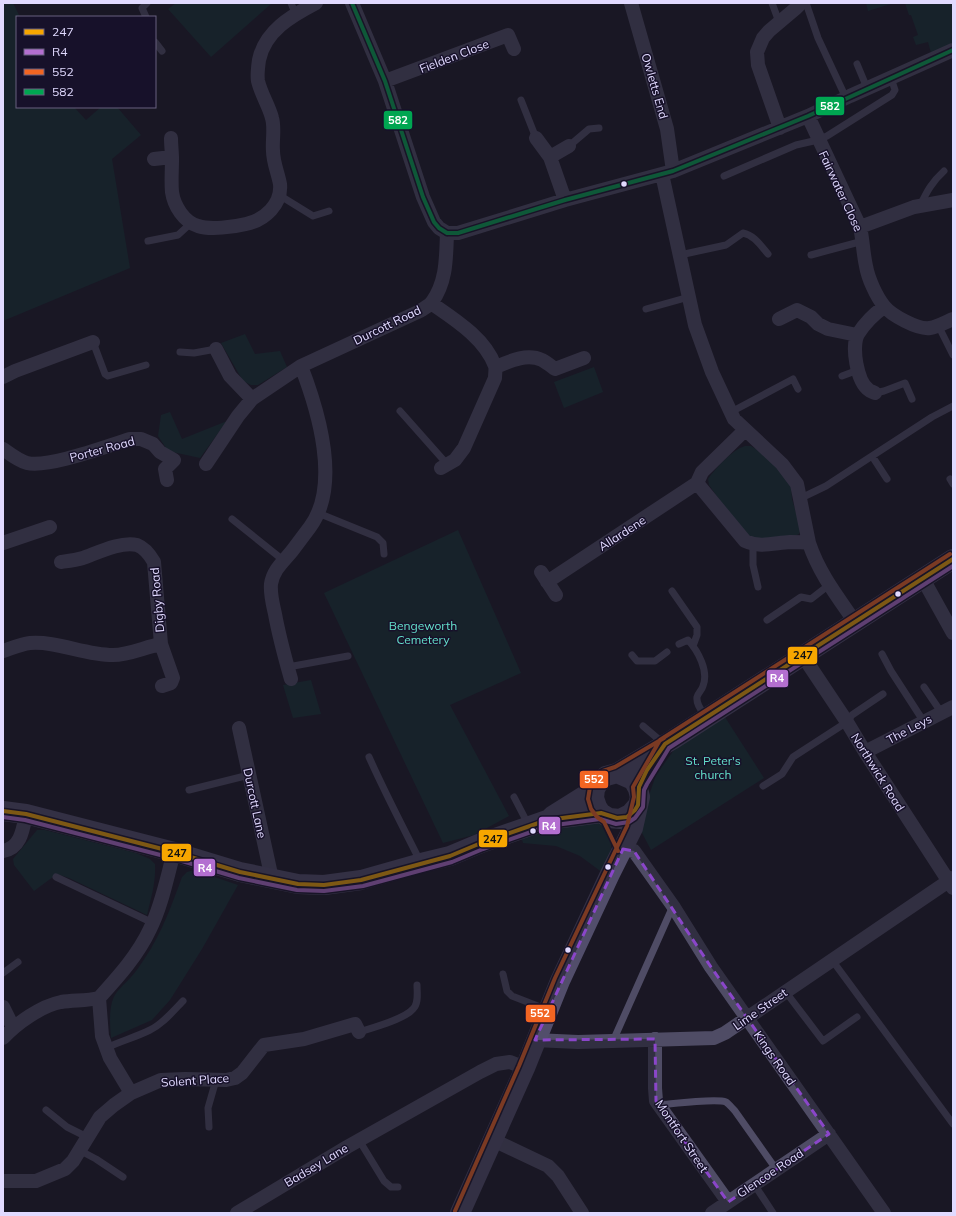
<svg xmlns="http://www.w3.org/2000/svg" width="956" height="1216" font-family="Mulish,sans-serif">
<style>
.green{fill:#142f32}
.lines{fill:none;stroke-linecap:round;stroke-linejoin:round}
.lane{stroke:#4f4c65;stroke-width:7}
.street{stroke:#4f4c65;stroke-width:14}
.secondary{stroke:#524e6b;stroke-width:20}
.bus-1-casing{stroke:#17112a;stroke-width:7}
.bus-2-casing{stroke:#17112a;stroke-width:7}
.bus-3-casing{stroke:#17112a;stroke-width:7}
.bus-4-casing{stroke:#17112a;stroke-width:7}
.bus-1{stroke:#f7a600;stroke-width:4}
.bus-2{stroke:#b36fd0;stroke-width:4}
.bus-3{stroke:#f26522;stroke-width:4}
.bus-4{stroke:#00a651;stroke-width:4}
.marked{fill:none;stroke:#8a46c9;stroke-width:3;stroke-dasharray:8 5;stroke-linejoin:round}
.bus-dot{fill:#e1daff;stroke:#17112a;stroke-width:1.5}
.labels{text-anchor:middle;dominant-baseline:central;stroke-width:3;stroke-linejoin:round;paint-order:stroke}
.street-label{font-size:12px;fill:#e1daff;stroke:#17112a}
.park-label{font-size:12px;fill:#64e1cb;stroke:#17112a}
.line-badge{stroke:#17112a;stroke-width:1.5}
.badge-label{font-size:11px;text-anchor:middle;font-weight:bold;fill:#fff}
.pale-badge-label{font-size:11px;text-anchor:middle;font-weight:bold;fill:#111}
</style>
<rect width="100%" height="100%" fill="#1a1724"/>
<!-- green -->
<path class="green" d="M3,3H13L20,17H17V107H74L86,120L101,107H117L141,135L112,159L130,268L3,321Z
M176,3H272L211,57L168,9Z
M866,3H894L868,11Z
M905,3H953V44L931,53L928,42L916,45L913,37L918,35L911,15H909Z
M245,334L255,354L280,351L287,367L258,385H251L243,381L221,343Z
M594,367L603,392L564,408L554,382Z
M170,412L182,439L227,421L200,458L168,451L158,436L161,415Z
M745,446H751L764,454L791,484L792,499L801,529L799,534L791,538L769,540L750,537L721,502L709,485L708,479C716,468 732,450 745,446Z
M458,530L521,673L450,705L509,816L474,835L443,843L324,593Z
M311,680L321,714L293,718L283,685Z
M723,714L764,778L651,850L641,831L646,804L656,775L674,750Z
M604,822C616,840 611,854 603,873L580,856L556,846L523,843L521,836L550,824Z
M37,830H45L136,853L150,859L155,864C156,882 151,898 147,915L69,878L57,874L34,891L14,865L13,859Z
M194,870L238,885L202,949L170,1000L152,1020L111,1038C110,1026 109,1014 112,1002C115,991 124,985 131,977C136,972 141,964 145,958C162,933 172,904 182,877L187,872Z"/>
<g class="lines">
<!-- lane -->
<path class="lane" d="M291,3L296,15
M772,3L779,22
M806,3L818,38L846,98
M146,17L142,8L147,3
M155,42L162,51
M857,64L867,88
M521,100L536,138
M569,146L589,129L599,128
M724,176L796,145L818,140L827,136L892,95L895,90L891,78
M279,195L313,216L329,211
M920,206C927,191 932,182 944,171
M148,241L178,235L191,223
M680,255L726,245L743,233C754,235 761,246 768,254
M811,255L863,241
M646,309L689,297
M938,325L953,355
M93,342L105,374L108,376L146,365
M180,352L194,353L216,349
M842,376L858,370
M875,393L884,391L905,383L912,399
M400,411L447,464
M731,412L793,379L798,389
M872,456L932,417L953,406
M950,479L953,484
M801,498L826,486L872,456L887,479
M318,513L377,537L383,543L384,554
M232,519L283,560
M753,544V565L758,587
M672,591L697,627V635L693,646
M767,620L801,597L811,599L829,585
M679,644L688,640C698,651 709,671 703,686C702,690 698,693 697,697C696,705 702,711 706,717
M882,654L891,671L924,722
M632,655L637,661H655L667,652
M288,667L348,656
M924,687L941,712
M643,726L663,743
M369,757C385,793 403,827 420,861
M763,786L782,774L793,757L847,722L852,715L883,694
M189,790L249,775
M514,797L529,826
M56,877L153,923
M832,960L953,1124
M3,973L18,962
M503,974L507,991L512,996L548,1010
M785,991L823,1041L857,1017
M359,1032C372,1028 405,1019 413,1009C419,1003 417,993 417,985
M613,1041L673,906
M106,1048C121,1041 136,1037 150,1030C163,1024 173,1011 183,1001
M659,1105C672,1104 716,1098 726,1102C729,1104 732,1108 735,1111L776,1169
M46,1110L67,1127L87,1137
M209,1127L208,1108L216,1080
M359,1140L384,1181L391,1187H398
M79,1150L96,1159L123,1177
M754,1184L773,1213"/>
<!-- street -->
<path class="street" d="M352,3L385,81L423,197L434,222L439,228L447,233
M631,3L667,129L673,171
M385,81L508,35L514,49
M808,116L860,227C863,240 863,253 866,266C868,278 876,296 884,306C891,315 918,330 930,328C937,327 946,322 953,319
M780,128L758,65L757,52L763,38L769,31L795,9L801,3
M171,138C171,145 172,152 172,159C172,170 171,181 172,192C174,206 184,222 198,226C210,230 234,227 246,224C265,220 282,204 280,184C278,173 273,162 273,151C272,141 275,128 272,118C269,106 261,94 258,81C257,75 258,67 259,60C265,31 291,16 316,3
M536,138L550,157L565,200
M550,157L569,146
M154,159L172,157
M662,174L695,325L712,372L734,419L782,464L797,484L809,543C803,542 796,542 790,542C774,543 760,548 745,541L697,483L702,472L745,430
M860,227L914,207L953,200
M447,233H458L565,200L673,171L808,116L850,96L953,50
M431,303C454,319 485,338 495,366C496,369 495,374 495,378L464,448L455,460L441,468
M779,319L797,310L811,317L818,324L828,329L857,335
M216,349L230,376L252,399
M496,367C510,361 527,353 542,360C546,362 551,366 555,369L584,358
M3,377L15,371L93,342
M875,393C873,392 870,391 869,390C857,382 851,346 858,334C865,323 874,314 884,307
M3,449C10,454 19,461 27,463C49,468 107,446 130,439H141L153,444L160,452L174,460L165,469L167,480
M206,464L238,416L252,399L301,366L420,311C424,308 429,306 432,302C447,281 446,257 447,233
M3,543L50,527
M809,543C819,573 837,596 855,622
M61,562C68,561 76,560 83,558C97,553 121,541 137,545C145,548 150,555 154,562L161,644L173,678L171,683L162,686
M541,572L556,595
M923,579L953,633
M547,582L697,483
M3,651C12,648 21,644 30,643C57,641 85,655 113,655C129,655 145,647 161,644
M803,656L847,722L865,752L953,888
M291,679C285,658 279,636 275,614C273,605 270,594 271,584C273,570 283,562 292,551C298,543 304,535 310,527C341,485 318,410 301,366
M239,728L272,879
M865,752L953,707
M623,849L634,851L673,906L711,967L884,1213
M3,851C21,848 23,829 26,814
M99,998C118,977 138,955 150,929C162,905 167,877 174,852
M99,998L102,1036L110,1058L131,1093
M3,1007L13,1027
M3,1038C17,1023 41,1006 61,1002C74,1000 86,1001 99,998
M655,1039V1088L656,1101L728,1202
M535,1040L578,1042L714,1038L725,1033L953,878
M493,1140L548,1166L558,1176L582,1213
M3,1181H36L65,1169L73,1161L100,1117L114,1105L131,1093L161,1080L185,1079L226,1080L235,1078L242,1073L264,1045L304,1039L355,1024L359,1032
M237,1213L347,1147L480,1072L496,1064L510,1062L525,1068
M712,1213L829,1134"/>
<!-- secondary -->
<path class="secondary" d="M637,806L630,814L620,819L609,818L601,813L597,807L594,798L595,789L599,782L606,776L617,773L672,740L953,559
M3,811L26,814L174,852L240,872L298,884L324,885L361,880L421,863L450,856L481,843L547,820L601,813
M552,816L595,789
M460,1213L525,1068L560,981L610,874L633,828L640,797L638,789L633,780L617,773"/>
<defs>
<path id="bus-1" d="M3,811L26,814L174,852L240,872L298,884L324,885L361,880L450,856L481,843L547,820L601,813L617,818L627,817L635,810L638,805L639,787L647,770L665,744L953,559"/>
<path id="bus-2" d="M3,817L25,820L172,858L239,878L297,890L324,891L363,886L452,862L483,849L548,826L600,819L616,824L629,822L635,818L643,807L644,790L647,784L669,748L953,566"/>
<path id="bus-3" d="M618,851L604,822L597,817L591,809L588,799L590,787L595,778L603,771L615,767L664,738
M455,1211L519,1066L555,978L627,826L634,797L633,787L660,740L950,554"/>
<path id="bus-4" d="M352,3L385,81L423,197L434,222L439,228L447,233
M447,233H458L565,200L673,171L808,116L953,50"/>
</defs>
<!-- bus-1 casing -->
<use href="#bus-1" class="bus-1-casing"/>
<!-- bus-2 casing -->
<use href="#bus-2" class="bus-2-casing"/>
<!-- bus-3 casing -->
<use href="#bus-3" class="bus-3-casing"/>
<!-- bus-4 casing -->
<use href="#bus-4" class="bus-4-casing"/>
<!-- bus-1 -->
<use href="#bus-1" class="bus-1"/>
<!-- bus-2 -->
<use href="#bus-2" class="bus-2"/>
<!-- bus-3 -->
<use href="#bus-3" class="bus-3"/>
<!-- bus-4 -->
<use href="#bus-4" class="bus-4"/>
</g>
<!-- marked area -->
<path d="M0 0H956V1216H0ZM623,849L634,851L711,967L829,1134L728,1202L656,1101L655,1039L535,1040Z" fill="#1a1724" fill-opacity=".55" fill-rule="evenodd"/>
<path class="marked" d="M623,849L634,851L711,967L829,1134L728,1202L656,1101L655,1039L535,1040Z"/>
<!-- markers -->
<g class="bus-dot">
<circle cx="624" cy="184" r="3.5"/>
<circle cx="898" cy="594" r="3.5"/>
<circle cx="533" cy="831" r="3.5"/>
<circle cx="608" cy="867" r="3.5"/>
<circle cx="568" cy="950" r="3.5"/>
</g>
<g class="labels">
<!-- street labels -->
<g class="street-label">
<text transform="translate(454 56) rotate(-21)">Fielden Close</text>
<text transform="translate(655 86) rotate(74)">Owletts End</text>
<text transform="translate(841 191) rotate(65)">Fairwater Close</text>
<text transform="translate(387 325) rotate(-26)">Durcott Road</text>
<text transform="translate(102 449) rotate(-15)">Porter Road</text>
<text transform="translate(622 533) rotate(-33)">Allardene</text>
<text transform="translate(157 600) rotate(-95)">Digby Road</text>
<text transform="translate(909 729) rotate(-28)">The Leys</text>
<text transform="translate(878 772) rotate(58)">Northwick Road</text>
<text transform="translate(255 803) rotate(78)">Durcott Lane</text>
<text transform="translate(760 1009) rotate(-35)">Lime Street</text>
<text transform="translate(775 1058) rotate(55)">Kings Road</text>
<text transform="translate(195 1080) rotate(-4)">Solent Place</text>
<text transform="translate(682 1136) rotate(56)">Montfort Street</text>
<text transform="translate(316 1165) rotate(-31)">Badsey Lane</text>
<text transform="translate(770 1173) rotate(-34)">Glencoe Road</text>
</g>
<!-- park labels -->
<g class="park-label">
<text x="423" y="625">Bengeworth<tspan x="423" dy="14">Cemetery</tspan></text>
<text x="713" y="760">St. Peter's<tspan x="713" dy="14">church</tspan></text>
</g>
</g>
<g class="line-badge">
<rect x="815" y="96" width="30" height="20" rx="4" fill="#00a651"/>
<rect x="383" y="110" width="30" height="20" rx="4" fill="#00a651"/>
<rect x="787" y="646" width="31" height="19" rx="4" fill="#f7a600"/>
<rect x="766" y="669" width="23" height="19" rx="4" fill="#b36fd0"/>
<rect x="579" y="770" width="30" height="19" rx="4" fill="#f26522"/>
<rect x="538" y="816" width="23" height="19" rx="4" fill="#b36fd0"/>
<rect x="478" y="829" width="30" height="19" rx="4" fill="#f7a600"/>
<rect x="161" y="843" width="31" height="19" rx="4" fill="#f7a600"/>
<rect x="193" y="858" width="23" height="19" rx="4" fill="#b36fd0"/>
<rect x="525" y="1004" width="31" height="19" rx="4" fill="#f26522"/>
</g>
<g class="badge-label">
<text x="830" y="110">582</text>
<text x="398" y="124">582</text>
<text x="777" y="682">R4</text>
<text x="594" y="783">552</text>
<text x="549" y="830">R4</text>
<text x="205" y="872">R4</text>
<text x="540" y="1017">552</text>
</g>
<g class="pale-badge-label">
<text x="803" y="659">247</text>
<text x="493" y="843">247</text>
<text x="177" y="857">247</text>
</g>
<!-- border -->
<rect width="956" height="1216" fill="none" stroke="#e1daff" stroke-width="8"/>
<!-- legend -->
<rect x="16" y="16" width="140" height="92" fill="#17112a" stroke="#68617f"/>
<rect x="24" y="29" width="20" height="6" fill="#f7a600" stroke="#68617f"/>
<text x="52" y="36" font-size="12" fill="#e1daff">247</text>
<rect x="24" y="49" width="20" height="6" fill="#b36fd0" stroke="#68617f"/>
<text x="52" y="56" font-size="12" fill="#e1daff">R4</text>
<rect x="24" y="69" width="20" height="6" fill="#f26522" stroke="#68617f"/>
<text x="52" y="76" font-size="12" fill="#e1daff">552</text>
<rect x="24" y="89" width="20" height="6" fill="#00a651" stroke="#68617f"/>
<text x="52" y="96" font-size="12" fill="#e1daff">582</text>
</svg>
